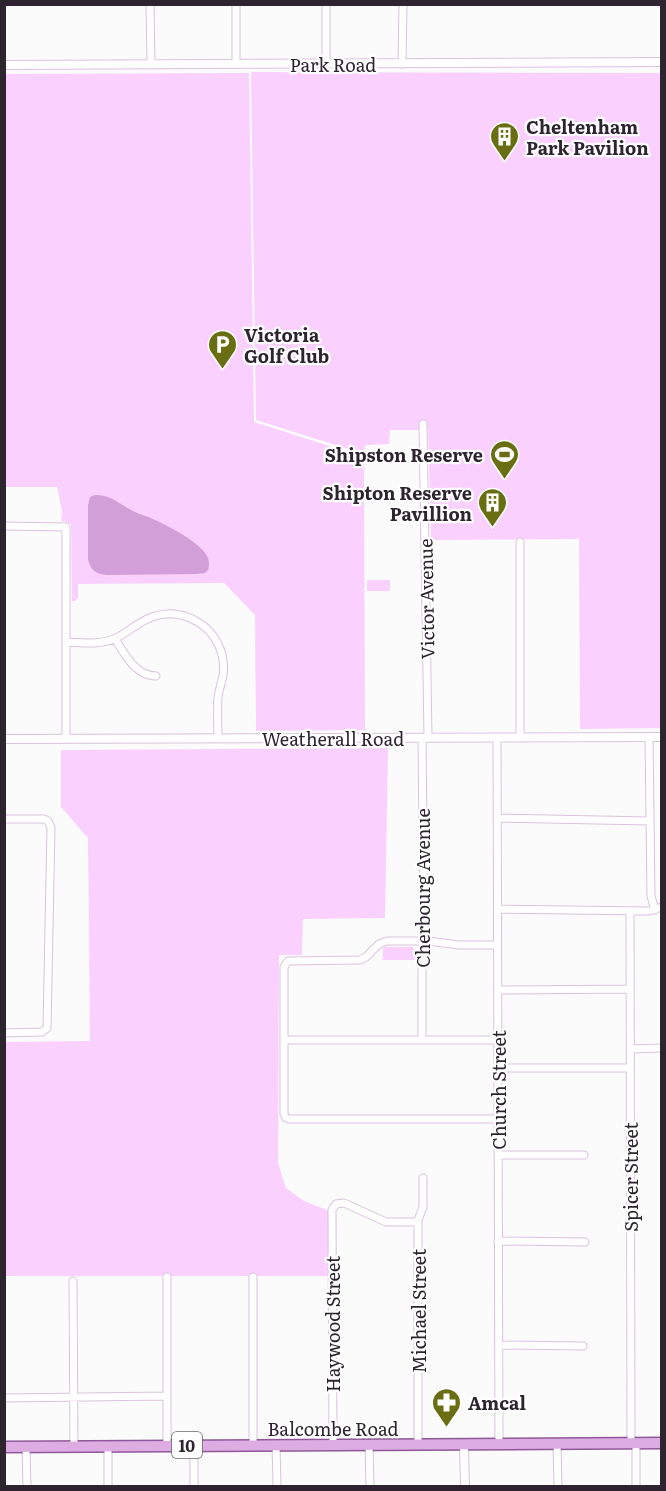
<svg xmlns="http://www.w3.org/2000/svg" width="666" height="1491" font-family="Literata,serif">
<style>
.green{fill:#fad0ff}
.water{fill:#d29fd9}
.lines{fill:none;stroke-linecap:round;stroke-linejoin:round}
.minor-casing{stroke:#dbc2de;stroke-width:9}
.tertiary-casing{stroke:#dbc2de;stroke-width:10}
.primary-casing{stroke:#905898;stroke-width:13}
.minor{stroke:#fff;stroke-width:7}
.tertiary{stroke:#fff;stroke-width:8}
.primary{stroke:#dcace3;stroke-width:10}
.labels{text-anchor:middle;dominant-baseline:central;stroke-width:4.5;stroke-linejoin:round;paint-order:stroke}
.shield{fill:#fff;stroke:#6c666d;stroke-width:1.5}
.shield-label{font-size:16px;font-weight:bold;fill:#2d242f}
.street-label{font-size:18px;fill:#2d242f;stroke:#fff}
.poi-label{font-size:18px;font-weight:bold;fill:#2d242f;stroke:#fff;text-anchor:start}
</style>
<rect width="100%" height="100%" fill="#fbfbfb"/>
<!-- green -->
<path class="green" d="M251,72L661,73V728L580,729L579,539L431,540L428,427L419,430H390L389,444L365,445L364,454L256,420Z
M249,73L254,422L364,457L365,730L256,731L255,615L224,583L78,584V598L75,601H72L71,524L67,522L61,521L62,511L57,487H5L4,74Z
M367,580H390V591H367Z
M388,748L385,918L303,919L302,955H279L278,1163L286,1188L304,1201L329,1211V1276H5L4,1042L90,1041L88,838L61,807V750Z
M384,947H413L415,950V960H383V949Z"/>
<!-- water -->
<path class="water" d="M95,495C110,494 121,505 133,511C140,515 148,516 155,520C167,525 198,542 205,553C209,558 210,564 208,570L205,573L196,574L107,575C96,574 90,570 88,559V505L90,497Z"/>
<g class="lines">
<defs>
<path id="minor" d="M150,4L151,65
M236,4V64
M326,4V64
M402,64L403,4
M423,424L428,738
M4,526L66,527V738
M520,542V736
M115,639C125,654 135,676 156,676
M66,642C82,643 102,645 116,638C129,632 138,622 152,617C166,612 182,613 196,621C215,631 226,653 223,675C222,682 219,689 218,697C217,711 218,725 218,738
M497,737L499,1444
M649,737L651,896L655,910
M422,738L424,932L422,958V1039
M497,818L650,821
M4,819H44L48,821L51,828L47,1028L42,1032L4,1033
M498,909L649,911L662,907
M630,911L631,1443
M497,945H459L428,941H387L379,944L366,957L360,960L288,961L284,967V1114L286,1118L289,1119H498
M498,990L630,989
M284,1040H497
M630,1049L662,1048
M498,1068H630
M498,1155H584
M498,1241L585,1242
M167,1277V1445
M253,1277V1445
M73,1281L74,1447
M499,1345L583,1346
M4,1398L167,1396
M636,1443V1486
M418,1444V1220L423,1207V1178
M557,1444L558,1486
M194,1445V1486
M276,1445L277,1486
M333,1445L332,1210L336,1204L344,1203L386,1222H418
M369,1445L370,1486
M108,1446V1486
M26,1447L27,1486"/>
<path id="tertiary" d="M4,65L662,62
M4,739L662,737
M464,1445L465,1486"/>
<path id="primary" d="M4,1447L662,1443"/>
</defs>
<!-- minor casing -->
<use href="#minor" class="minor-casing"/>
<!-- tertiary casing -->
<use href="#tertiary" class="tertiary-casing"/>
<!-- primary casing -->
<use href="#primary" class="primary-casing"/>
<!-- minor -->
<use href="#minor" class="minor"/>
<!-- tertiary -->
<use href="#tertiary" class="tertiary"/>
<!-- primary -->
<use href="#primary" class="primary"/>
</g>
<!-- icons -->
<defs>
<symbol id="building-pin" viewBox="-11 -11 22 30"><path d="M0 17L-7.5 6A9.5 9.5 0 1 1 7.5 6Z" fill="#696e12" stroke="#fff"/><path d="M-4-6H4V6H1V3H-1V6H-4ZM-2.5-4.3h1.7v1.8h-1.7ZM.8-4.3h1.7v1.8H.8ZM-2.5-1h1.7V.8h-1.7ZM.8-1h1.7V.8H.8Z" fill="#fff"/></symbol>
<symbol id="parking-pin" viewBox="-11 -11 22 30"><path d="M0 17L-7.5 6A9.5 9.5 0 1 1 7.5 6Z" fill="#696e12" stroke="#fff"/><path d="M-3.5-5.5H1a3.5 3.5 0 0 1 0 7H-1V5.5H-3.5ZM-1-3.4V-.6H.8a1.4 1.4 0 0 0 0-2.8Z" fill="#fff"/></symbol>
<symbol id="stadium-pin" viewBox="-11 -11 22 30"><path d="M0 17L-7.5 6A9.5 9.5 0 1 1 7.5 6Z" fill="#696e12" stroke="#fff"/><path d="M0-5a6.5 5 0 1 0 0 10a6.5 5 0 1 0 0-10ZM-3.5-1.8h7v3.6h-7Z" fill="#fff"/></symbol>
<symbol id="pharmacy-pin" viewBox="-11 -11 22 30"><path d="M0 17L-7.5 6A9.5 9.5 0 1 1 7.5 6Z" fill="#696e12" stroke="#fff"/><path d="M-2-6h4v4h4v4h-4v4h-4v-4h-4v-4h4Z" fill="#fff"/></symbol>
</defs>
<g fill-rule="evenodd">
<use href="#building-pin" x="488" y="120" width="33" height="45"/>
<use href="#parking-pin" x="206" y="328" width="33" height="45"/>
<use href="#stadium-pin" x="488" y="438" width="33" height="45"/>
<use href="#building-pin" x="476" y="486" width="33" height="45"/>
<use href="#pharmacy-pin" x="430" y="1386" width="33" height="45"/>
</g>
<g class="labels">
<!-- shield labels -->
<rect class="shield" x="172" y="1432" width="30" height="26" rx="4.5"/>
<g class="shield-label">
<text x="187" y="1445">10</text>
</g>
<!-- street labels -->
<g class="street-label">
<text x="333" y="64">Park Road</text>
<text transform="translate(426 599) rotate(-91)">Victor Avenue</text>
<text x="333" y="738">Weatherall Road</text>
<text transform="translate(422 888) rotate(-90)">Cherbourg Avenue</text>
<text transform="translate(498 1090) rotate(-90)">Church Street</text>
<text transform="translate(630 1177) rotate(-90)">Spicer Street</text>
<text transform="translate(418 1311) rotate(-90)">Michael Street</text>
<text transform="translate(332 1324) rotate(-90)">Haywood Street</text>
<text x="333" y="1428">Balcombe Road</text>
</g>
<!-- poi labels -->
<g class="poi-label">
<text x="526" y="126">Cheltenham<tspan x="526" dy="21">Park Pavilion</tspan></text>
<text x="244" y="334">Victoria<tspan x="244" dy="21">Golf Club</tspan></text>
<text x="483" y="454" text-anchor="end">Shipston Reserve</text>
<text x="472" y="492" text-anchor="end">Shipton Reserve<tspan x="472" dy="21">Pavillion</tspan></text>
<text x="468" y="1402">Amcal</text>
</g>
</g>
<!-- border -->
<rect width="666" height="1491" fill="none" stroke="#2d242f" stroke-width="12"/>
</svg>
